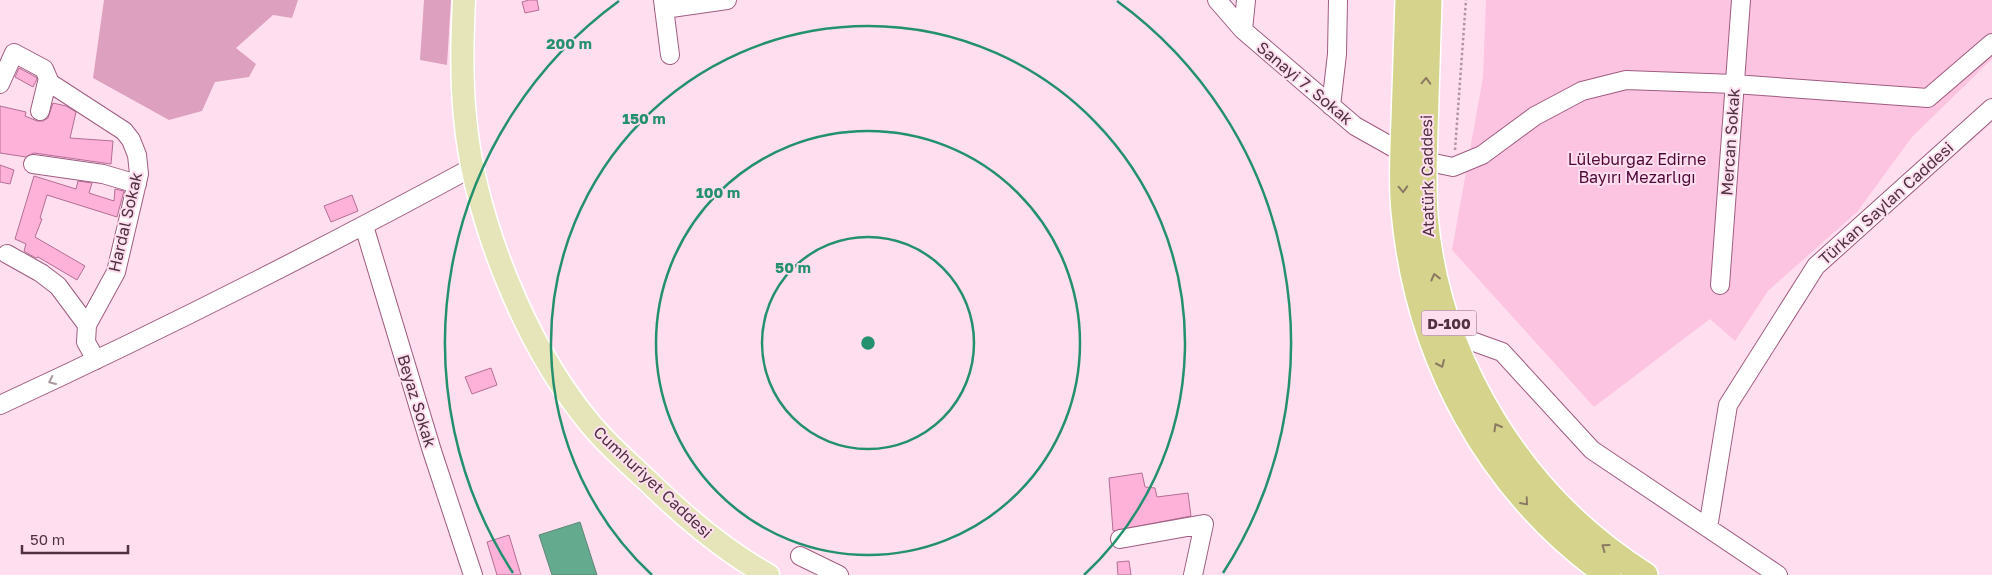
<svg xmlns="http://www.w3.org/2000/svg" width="1992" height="575" font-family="'Golos Text',sans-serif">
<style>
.green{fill:#fcc4e0}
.forest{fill:#dda0bf}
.water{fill:#63aa8e;stroke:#5d8677}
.building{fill:#feb2d9;stroke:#b46e94}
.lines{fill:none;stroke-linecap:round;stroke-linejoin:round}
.minor-casing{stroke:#a05c81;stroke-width:20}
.major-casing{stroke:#fff;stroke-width:25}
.highway-casing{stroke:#fff;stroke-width:28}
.path{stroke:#b293a3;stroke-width:2.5;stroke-dasharray:2.5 2.5;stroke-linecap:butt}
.minor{stroke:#fff;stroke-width:18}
.major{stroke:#e6e5ba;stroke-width:22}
.highway{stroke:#d5d38c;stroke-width:25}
.oneway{stroke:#8c7a63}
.oneway2{stroke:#a898a0}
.ring{fill:none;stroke:#25906e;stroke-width:2.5}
.labels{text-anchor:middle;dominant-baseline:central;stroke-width:4;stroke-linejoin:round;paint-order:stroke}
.shield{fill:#ffdfef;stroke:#846576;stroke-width:1}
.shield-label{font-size:15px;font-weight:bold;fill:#503142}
.street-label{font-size:16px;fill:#503142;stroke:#ffdfef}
.park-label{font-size:16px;fill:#510938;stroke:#ffdfef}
.centre{fill:#25906e;stroke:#ffdfef;stroke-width:2.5}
.ring-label{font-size:15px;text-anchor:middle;font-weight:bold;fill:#25906e;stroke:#ffdfef;stroke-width:4;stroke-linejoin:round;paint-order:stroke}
</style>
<rect width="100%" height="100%" fill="#ffdfef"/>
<!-- green -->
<path class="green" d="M1486,0H1992V59L1912,137L1857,212L1768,291L1735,341L1710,319L1594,407L1452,250L1483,77Z"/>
<!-- forest -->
<path class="forest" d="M104,0H298L292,18L273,15L236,48L256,64L249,77L215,82L202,111L169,120L93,78Z
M424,0H451L447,65L420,60Z"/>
<!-- water -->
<path class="water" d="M580,522L597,575H552L539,535Z"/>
<!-- building -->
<path class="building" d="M529,0H537L539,10L525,13L522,2Z
M19,68L36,77L37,79L33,87L15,77Z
M53,103L66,106L76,112L70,138L113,141L111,164L34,153L26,157L0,153V106L26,112L25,116L37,121H43L48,118Z
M0,165L14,170L10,184L0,182Z
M34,176L76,189L78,181L92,183L89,193L114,201L115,189L124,191L117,217L47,195L40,218L42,219L35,237L85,266L77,280L38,257L36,258L27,253L24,251L26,244L15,239Z
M352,195L358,211L331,222L324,206Z
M491,368L497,385L472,394L465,377Z
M1142,473L1145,487L1155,488L1157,497L1188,493L1191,516L1113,531L1109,478Z
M509,535L521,575H497L487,542Z
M1129,561L1131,575H1118L1117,562Z"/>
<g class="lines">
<defs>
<path id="minor" d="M663,0L670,55
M1217,0L1243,30L1355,126L1403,153
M664,9L727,0
M1243,30L1246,0
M0,84L14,53L44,69L50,83L124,131L131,140L137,155L139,174L116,272L87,325L86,342L96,360
M1331,106L1337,54L1338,0
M40,111L48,78
M1424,161L1453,167L1482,155L1535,116L1582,91L1626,80L1734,84L1928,98L1992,43
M33,164L103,174L137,184
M364,226L432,451L473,575
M7,254L41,273L58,286L87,325
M1720,285L1741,0
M1452,334L1502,352L1592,450L1778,575
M0,405C160,331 318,251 473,167
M1708,528L1728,405L1816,266L1992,108
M1120,539L1204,524L1193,575
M800,556L839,575"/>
<path id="major" d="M464,0C462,39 461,78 465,117C474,217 524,343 588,421C607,445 630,464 652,485C687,519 725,551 768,575"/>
<path id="highway" d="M1408,0C1407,40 1405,81 1404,121C1403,151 1401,181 1404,211C1417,357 1489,490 1608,575
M1429,0C1428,43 1426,86 1425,129C1424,158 1423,187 1425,216C1438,362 1521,497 1645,575"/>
</defs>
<!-- minor casing -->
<use href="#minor" class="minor-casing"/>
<!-- major casing -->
<use href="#major" class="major-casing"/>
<!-- highway casing -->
<use href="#highway" class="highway-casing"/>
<!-- path -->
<path class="path" d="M1455,150L1466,0"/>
<!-- minor -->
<use href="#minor" class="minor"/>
<!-- major -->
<use href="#major" class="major"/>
<!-- highway -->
<use href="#highway" class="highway"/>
</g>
<!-- one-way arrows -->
<defs><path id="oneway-chevron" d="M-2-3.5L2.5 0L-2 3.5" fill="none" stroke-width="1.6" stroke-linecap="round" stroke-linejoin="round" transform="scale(1.25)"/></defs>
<g class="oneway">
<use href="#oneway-chevron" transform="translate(1426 81) rotate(-88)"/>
<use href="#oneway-chevron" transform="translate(1403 189) rotate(88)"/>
<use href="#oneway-chevron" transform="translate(1435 277) rotate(-104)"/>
<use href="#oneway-chevron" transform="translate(1441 364) rotate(66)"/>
<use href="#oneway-chevron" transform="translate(1497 427) rotate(-120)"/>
<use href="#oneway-chevron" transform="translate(1525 502) rotate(49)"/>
<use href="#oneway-chevron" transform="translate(1605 547) rotate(-144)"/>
</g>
<use class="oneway2" href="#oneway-chevron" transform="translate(52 381) rotate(155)"/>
<!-- distance rings -->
<g class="ring">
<circle cx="868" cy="343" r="106"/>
<circle cx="868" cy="343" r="212"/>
<path d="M652 575A317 317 0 1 1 1084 575"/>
<path d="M513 573A423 423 0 0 1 619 1M1117 1A423 423 0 0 1 1223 573"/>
</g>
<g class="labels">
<!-- shield labels -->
<rect class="shield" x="1421.5" y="310.5" width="55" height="25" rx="4"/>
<g class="shield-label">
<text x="1449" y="323">D-100</text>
</g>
<!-- street labels -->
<g class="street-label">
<text transform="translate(1305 83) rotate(40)">Sanayi 7. Sokak</text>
<text transform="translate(1730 142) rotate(-86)">Mercan Sokak</text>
<text transform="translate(1427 176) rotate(-91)">Atatürk Caddesi</text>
<text transform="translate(1886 203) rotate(-42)">Türkan Saylan Caddesi</text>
<text transform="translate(125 222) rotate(-77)">Hardal Sokak</text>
<text transform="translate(417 401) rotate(73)">Beyaz Sokak</text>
<text transform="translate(653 482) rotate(43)">Cumhuriyet Caddesi</text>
</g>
<!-- park labels -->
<g class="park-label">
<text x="1637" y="159">Lüleburgaz Edirne<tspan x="1637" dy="18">Bayırı Mezarlığı</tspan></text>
</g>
</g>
<circle cx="868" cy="343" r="8" class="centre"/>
<g class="ring-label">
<text x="569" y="49">200 m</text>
<text x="644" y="124">150 m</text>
<text x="718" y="198">100 m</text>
<text x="793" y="273">50 m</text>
</g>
<!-- scale -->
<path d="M22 545v8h106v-8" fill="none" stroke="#503142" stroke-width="2.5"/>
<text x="30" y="545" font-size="15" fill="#503142" stroke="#ffdfef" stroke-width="4" paint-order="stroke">50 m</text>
</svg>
